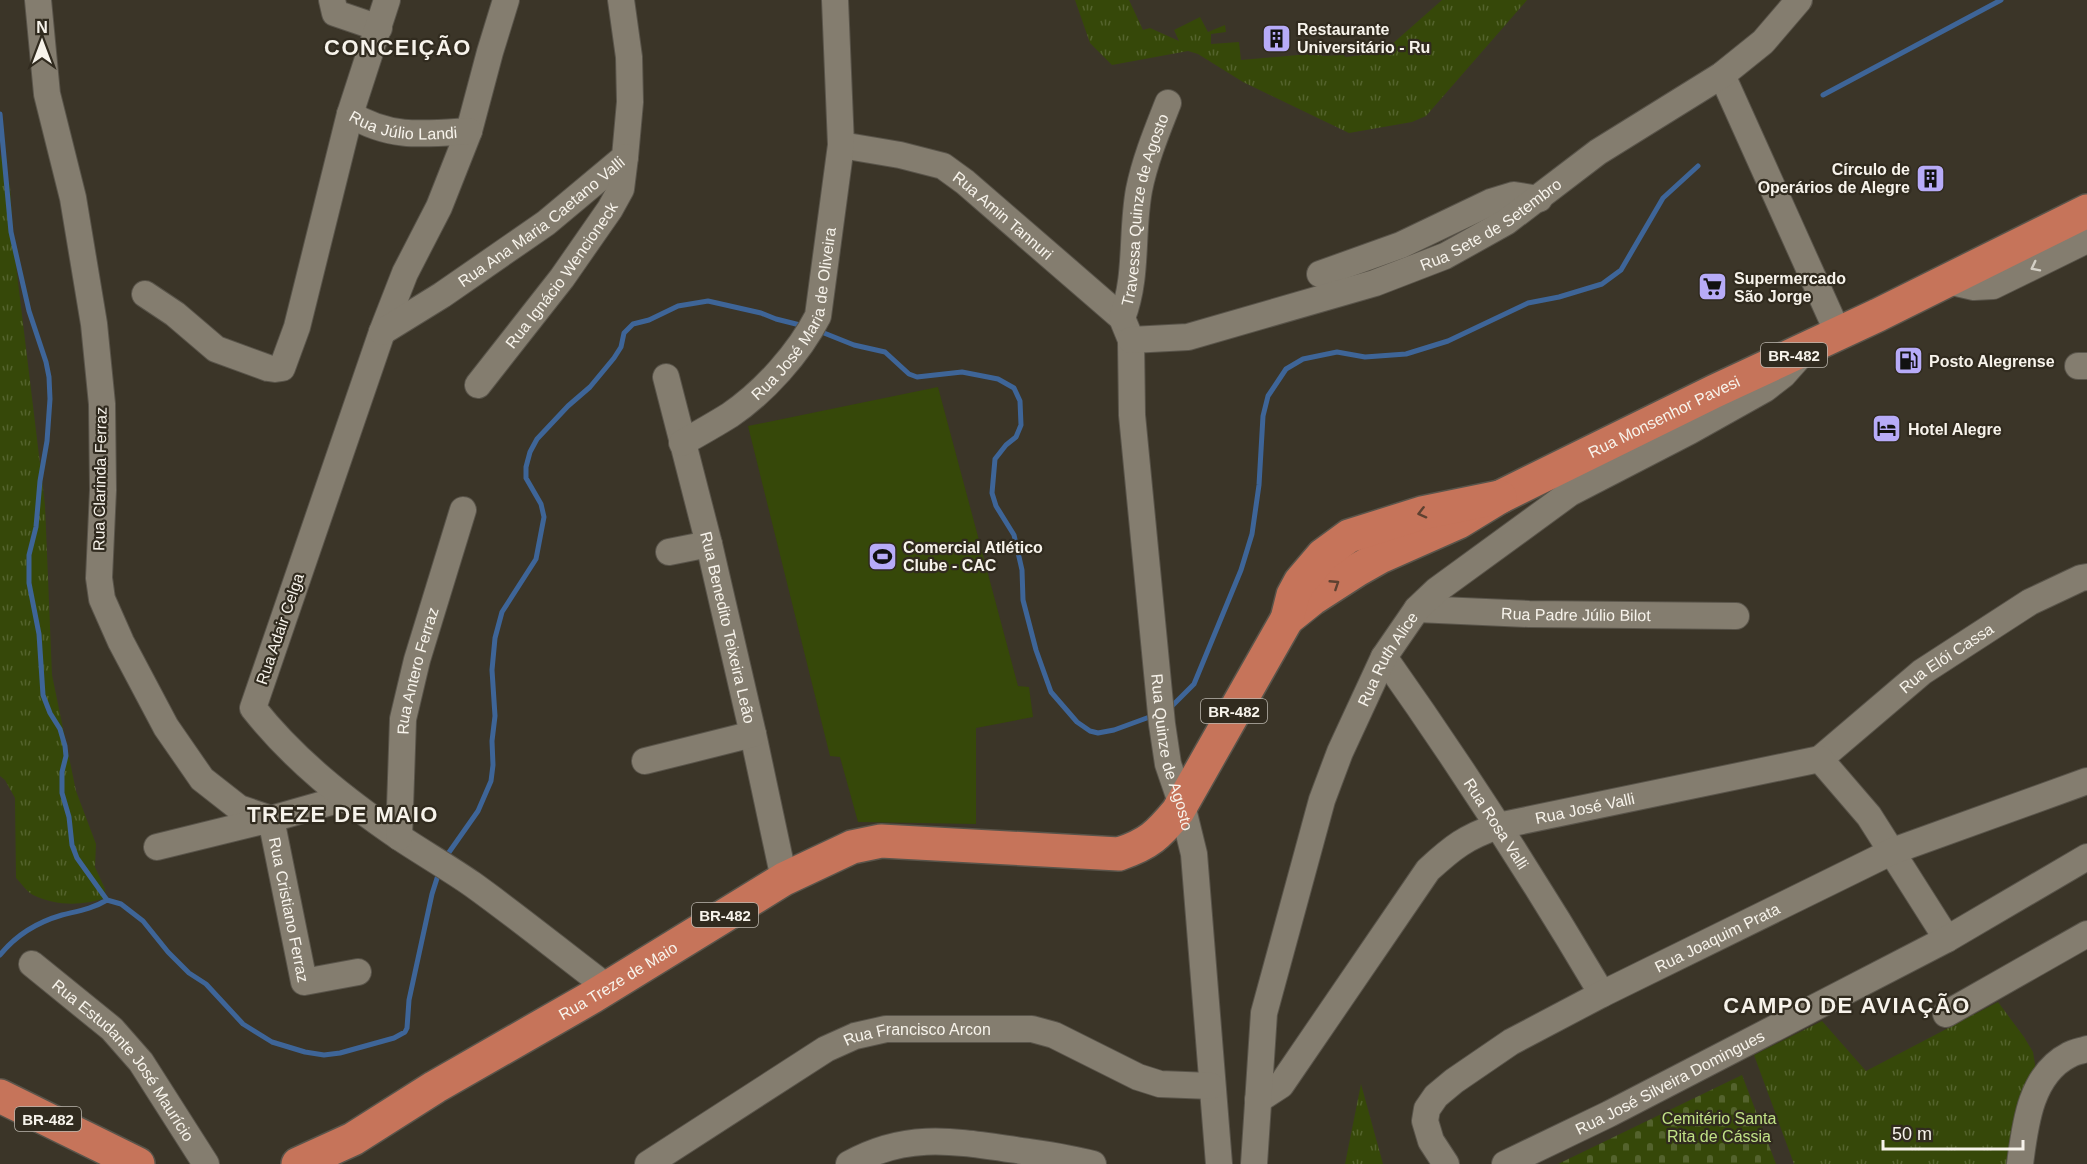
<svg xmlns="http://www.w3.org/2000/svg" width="2087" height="1164" font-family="Arial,sans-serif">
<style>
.grass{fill:url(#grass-tufts)}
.cemetery{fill:url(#cemetery-stones)}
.green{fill:#364809}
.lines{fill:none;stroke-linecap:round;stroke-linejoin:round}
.stream{stroke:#3e6598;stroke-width:5}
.minor-casing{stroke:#59544a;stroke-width:28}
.highway-casing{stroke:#59544a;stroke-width:36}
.minor{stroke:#847d6f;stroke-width:26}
.highway{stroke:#c6745a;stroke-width:33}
.oneway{stroke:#d4d0c6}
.oneway2{stroke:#5e4131}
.labels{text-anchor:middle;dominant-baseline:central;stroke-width:4.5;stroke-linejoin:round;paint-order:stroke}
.shield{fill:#312b1f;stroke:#bcb7ae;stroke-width:1.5}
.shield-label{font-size:15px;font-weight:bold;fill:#f7f3eb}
.poi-label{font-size:16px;font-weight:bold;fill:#f7f3eb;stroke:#312b1f;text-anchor:start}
.street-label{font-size:16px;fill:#f7f3eb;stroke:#312b1f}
.park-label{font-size:16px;fill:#c1e286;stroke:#312b1f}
.district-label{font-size:22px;font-weight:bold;letter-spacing:1.5px;fill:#f7f3eb;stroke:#312b1f}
</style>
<defs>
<pattern id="grass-tufts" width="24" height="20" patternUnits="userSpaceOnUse" patternTransform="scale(1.5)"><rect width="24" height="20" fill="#364809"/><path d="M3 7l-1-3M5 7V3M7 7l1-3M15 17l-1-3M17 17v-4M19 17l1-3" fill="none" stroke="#54632d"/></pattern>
<pattern id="cemetery-stones" width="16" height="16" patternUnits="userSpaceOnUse" patternTransform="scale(1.5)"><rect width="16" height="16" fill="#364809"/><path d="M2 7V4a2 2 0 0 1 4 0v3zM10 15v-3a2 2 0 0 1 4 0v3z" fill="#54632d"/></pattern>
</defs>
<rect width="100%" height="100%" fill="#3b3528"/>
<!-- grass -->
<path class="grass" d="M1075,0H1129L1143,30L1150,28L1179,41L1174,30L1200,17L1208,32L1225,25L1226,32L1211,34V44L1239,42L1241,60L1321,53L1322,56L1344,55L1345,57L1382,53L1442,0H1527L1426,116L1412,122L1349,133L1243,82L1198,54L1188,51L1112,65L1090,43Z
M0,154L10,186L14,249L45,505L52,675L76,791L96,844L95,867L105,889V898C83,906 55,906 33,895C27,892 21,883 16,878L15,798L5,780L0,776Z
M1998,1002L2024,1037L2033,1052L2036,1070L2015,1164H1794L1754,1055L1822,1021L1866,1071Z
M1361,1084L1383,1164H1345Z"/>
<!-- cemetery -->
<path class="cemetery" d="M1742,1075L1776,1164H1558Z"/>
<!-- green -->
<path class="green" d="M938,387L1018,686L1029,687L1033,717L976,728V824L858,822L840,757L830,756L748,426Z"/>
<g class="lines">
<!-- stream -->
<path class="stream" d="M1823,95L2001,0
M0,114L11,232L29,311L46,362L49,377L50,399L47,441L40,481L36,527L29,555V583L39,634L43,695L50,713L60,729L65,746L66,756L62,772V793L69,817L72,845L77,858L107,900L121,904L143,921L168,952L189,973L206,984L243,1024L272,1042L305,1052L324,1055L340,1053L394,1038L405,1032L407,1028L409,1000L432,894L439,872
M819,331L854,345L885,352L909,374L917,377L962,372L998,379L1014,388L1020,401L1021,425L1016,437L1006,445L995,459L992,493L996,506L1014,535L1022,570L1023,600L1036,650L1051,692L1077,722L1090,731L1098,733L1114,730L1155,715
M1169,709L1194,684L1241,570L1252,534L1259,485L1263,416L1268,396L1286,369L1303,359L1337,352L1365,357L1406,354L1448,341L1528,303L1559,297L1602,284L1621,270L1663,198L1698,166
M445,858L478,811L491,781L493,765L492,741L495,716L492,670L495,638L502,612L536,559L544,517L541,504L526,478V467L530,452L537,439L568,406L590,387L614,358L621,347L624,333L633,324L649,320L678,306L708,301L761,313L776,319L804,326
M0,955C16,935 38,922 62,915C78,911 92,909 107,900"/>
<defs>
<g id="minor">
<path d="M38,0L47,94L73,198L94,324L102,404L103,490L99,578L102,599L121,642L166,727L202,779L239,808L271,819L345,798"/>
<path d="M332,0L335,13L379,28"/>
<path d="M506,0L490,52L469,131L439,207L405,273L382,332L253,708C294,760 345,800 399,837C423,853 449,868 472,884C518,917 562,953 607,987"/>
<path d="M1722,75L1838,333"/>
<path id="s1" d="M350,114C390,139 425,134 469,131"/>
<path id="s2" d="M841,145L900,155L943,166L965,182L1122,318L1131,340L1132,415L1162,724L1168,764L1182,805L1194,854L1219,1164"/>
<path d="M1320,274L1401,245L1491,202L1514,195L1539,199"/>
<path d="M1948,281L1974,287L1993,286L2087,240"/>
<path d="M145,294L175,314L216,349L268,368L275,369L282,368L297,327L350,114L387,0"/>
<path id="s3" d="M1122,318C1138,277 1131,233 1139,190C1145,160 1157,131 1168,103"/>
<path id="s4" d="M382,332L442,295L546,223L625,157L630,102L629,57L621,0"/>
<path id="s5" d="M1131,340L1188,337L1375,283L1445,256L1506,222L1598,152L1722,75L1763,42L1799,0"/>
<path d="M2078,366H2087"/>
<path id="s6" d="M666,377L709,544L753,734L784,879"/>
<path id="s7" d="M478,385L562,278L610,209L621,189L625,157"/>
<path id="s8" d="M682,443C698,434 714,425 730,415C764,392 799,353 818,316L841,145L835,0"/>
<path d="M669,552L709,544"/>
<path id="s9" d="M1417,609L1529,614L1736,616"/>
<path id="s10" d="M1384,657C1461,766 1534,879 1602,994"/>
<path id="s11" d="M1820,759L1922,672L2030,602L2081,578L2087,577"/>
<path d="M645,761L753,734"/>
<path id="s12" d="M399,837L403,719L417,660L463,510"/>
<path id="s13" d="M157,847L271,819L304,982L358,972"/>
<path id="s14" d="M32,964L112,1029L141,1062L206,1164"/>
<path d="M1946,1014L2087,934"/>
<path id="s15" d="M1258,1100L1281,1085L1428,870C1453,847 1466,837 1498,826L1820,759L1869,816L1947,939"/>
<path id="s16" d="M648,1164L826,1049L855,1036L886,1029H1032L1054,1035L1138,1077L1160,1084L1211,1086"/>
<path d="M849,1164C907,1132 953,1141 1016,1150C1042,1154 1068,1157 1093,1164"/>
<path id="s17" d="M1254,1164L1264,1013L1322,800L1340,752L1384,657L1417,609L1437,590L1570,493L1690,431L1765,389L1783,375L1799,357"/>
<path id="s18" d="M1446,1164L1431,1141L1425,1121L1427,1109L1436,1096L1454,1081L1511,1042L1602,994L1893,851L2087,781"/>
<path id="s19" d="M1505,1164L1609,1114L1947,939L2087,857"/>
<path d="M2020,1164C2025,1126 2030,1075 2069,1055C2074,1052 2081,1051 2087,1049"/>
</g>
<g id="highway">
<path id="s20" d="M1287,619L1312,599L1357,570L1380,557L1459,522L1500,497L1715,391L1878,315L2087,211"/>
<path d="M0,1096L138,1164"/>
<path id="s21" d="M298,1164L353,1139L435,1087L592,997L784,879L852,847L881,841L1119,854C1149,844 1158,835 1178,811L1287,619L1293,595L1300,582L1323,555L1349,536L1422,513L1500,497"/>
</g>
</defs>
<!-- minor casing -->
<use href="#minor" class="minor-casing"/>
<!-- highway casing -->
<use href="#highway" class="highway-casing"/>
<!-- minor -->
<use href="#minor" class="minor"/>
<!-- highway -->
<use href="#highway" class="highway"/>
</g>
<!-- one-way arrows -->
<defs><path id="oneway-chevron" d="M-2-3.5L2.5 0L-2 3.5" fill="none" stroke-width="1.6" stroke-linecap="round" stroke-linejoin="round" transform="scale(1.5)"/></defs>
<use class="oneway" href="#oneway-chevron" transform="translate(2035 267) rotate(153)"/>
<g class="oneway2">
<use href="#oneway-chevron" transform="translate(1422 513) rotate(166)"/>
<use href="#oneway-chevron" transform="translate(1335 584) rotate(-33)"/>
</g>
<!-- icons -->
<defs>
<symbol id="building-square" viewBox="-11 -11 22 22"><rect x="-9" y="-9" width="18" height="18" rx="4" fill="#b7abf8" stroke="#312b1f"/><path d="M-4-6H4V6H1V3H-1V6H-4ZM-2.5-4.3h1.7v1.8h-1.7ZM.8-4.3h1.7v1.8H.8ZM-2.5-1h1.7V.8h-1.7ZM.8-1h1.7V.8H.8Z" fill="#111"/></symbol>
<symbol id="supermarket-square" viewBox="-11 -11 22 22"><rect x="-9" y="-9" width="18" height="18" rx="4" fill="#b7abf8" stroke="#312b1f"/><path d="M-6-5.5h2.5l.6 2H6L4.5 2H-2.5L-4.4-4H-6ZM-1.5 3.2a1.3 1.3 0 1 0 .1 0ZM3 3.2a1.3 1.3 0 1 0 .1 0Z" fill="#111"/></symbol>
<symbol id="fuel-square" viewBox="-11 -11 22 22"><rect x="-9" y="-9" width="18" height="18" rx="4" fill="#b7abf8" stroke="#312b1f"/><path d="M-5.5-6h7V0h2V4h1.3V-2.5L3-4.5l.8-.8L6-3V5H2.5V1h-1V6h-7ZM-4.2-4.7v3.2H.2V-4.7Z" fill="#111"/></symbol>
<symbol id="hotel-square" viewBox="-11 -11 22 22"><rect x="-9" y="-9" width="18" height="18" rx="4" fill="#b7abf8" stroke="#312b1f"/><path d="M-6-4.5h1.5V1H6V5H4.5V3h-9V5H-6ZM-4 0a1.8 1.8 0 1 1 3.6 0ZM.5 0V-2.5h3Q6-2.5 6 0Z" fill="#111"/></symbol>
<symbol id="stadium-square" viewBox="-11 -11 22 22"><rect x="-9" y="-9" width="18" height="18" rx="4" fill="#b7abf8" stroke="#312b1f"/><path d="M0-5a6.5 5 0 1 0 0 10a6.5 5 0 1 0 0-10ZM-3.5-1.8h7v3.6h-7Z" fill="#111"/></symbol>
</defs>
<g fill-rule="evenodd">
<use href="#building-square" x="1260" y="22" width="33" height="33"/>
<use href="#building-square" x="1914" y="162" width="33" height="33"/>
<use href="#supermarket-square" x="1696" y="270" width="33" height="33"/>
<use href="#fuel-square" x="1892" y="344" width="33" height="33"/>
<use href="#hotel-square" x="1870" y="412" width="33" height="33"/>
<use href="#stadium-square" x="866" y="540" width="33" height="33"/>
</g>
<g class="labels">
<!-- shield labels -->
<g class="shield">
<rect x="1761" y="343" width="66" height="24" rx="4.5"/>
<rect x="1201" y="699" width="66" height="24" rx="4.5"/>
<rect x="692" y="903" width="66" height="24" rx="4.5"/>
<rect x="15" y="1107" width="66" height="24" rx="4.5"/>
</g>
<g class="shield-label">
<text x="1794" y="355">BR-482</text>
<text x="1234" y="711">BR-482</text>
<text x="725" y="915">BR-482</text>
<text x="48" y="1119">BR-482</text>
</g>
<!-- poi labels -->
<g class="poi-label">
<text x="1297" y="29">Restaurante<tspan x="1297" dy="18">Universitário - Ru</tspan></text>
<text x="1910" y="169" text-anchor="end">Círculo de<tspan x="1910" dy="18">Operários de Alegre</tspan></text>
<text x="1734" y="278">Supermercado<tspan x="1734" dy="18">São Jorge</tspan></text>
<text x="1929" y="361">Posto Alegrense</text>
<text x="1908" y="429">Hotel Alegre</text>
<text x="903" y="547">Comercial Atlético<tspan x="903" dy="18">Clube - CAC</tspan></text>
</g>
<!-- street labels -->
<g class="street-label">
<text stroke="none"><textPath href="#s1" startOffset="56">Rua Júlio Landi</textPath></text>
<text stroke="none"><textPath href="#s3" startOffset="111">Travessa Quinze de Agosto</textPath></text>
<text stroke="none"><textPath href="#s2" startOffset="182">Rua Amin Tannuri</textPath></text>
<text stroke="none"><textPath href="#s4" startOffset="194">Rua Ana Maria Caetano Valli</textPath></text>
<text stroke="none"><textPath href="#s5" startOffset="382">Rua Sete de Setembro</textPath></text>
<text stroke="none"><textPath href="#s7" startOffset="138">Rua Ignácio Wencioneck</textPath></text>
<text stroke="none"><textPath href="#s8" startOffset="182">Rua José Maria de Oliveira</textPath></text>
<text stroke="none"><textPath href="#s20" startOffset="429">Rua Monsenhor Pavesi</textPath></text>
<text transform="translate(100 479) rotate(-89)">Rua Clarinda Ferraz</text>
<text stroke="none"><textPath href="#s9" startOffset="159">Rua Padre Júlio Bilot</textPath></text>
<text stroke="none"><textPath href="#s6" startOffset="258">Rua Benedito Teixeira Leão</textPath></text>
<text transform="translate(280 629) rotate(-71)">Rua Adair Celga</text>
<text stroke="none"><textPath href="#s11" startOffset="162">Rua Elói Cassa</textPath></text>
<text stroke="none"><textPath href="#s17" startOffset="528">Rua Ruth Alice</textPath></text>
<text stroke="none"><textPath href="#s12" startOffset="168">Rua Antero Ferraz</textPath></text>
<text stroke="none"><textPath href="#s2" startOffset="778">Rua Quinze de Agosto</textPath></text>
<text stroke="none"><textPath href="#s15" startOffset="460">Rua José Valli</textPath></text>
<text stroke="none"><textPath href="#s10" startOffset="201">Rua Rosa Valli</textPath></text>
<text stroke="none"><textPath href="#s13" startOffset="210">Rua Cristiano Ferraz</textPath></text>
<text stroke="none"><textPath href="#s18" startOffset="400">Rua Joaquim Prata</textPath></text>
<text stroke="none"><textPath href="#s21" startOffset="369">Rua Treze de Maio</textPath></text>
<text stroke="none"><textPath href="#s16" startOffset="306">Rua Francisco Arcon</textPath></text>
<text stroke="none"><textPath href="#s14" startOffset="134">Rua Estudante José Maurício</textPath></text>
<text stroke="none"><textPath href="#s19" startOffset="184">Rua José Silveira Domingues</textPath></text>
</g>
<!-- park labels -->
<g class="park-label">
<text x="1719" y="1118">Cemitério Santa<tspan x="1719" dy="18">Rita de Cássia</tspan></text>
</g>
<!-- district labels -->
<g class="district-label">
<text x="398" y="47">CONCEIÇÃO</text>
<text x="343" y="814">TREZE DE MAIO</text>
<text x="1847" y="1005">CAMPO DE AVIAÇÃO</text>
</g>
</g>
<!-- north arrow -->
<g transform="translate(42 42)" stroke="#312b1f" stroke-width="4.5" paint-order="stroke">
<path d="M0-4.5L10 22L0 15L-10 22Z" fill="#f7f3eb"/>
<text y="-9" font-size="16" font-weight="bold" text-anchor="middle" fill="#f7f3eb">N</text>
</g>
<!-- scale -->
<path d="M1883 1140v9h140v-9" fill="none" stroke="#f7f3eb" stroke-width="3"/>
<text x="1892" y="1140" font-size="18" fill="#f7f3eb" stroke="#312b1f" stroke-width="4.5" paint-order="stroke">50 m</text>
</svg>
